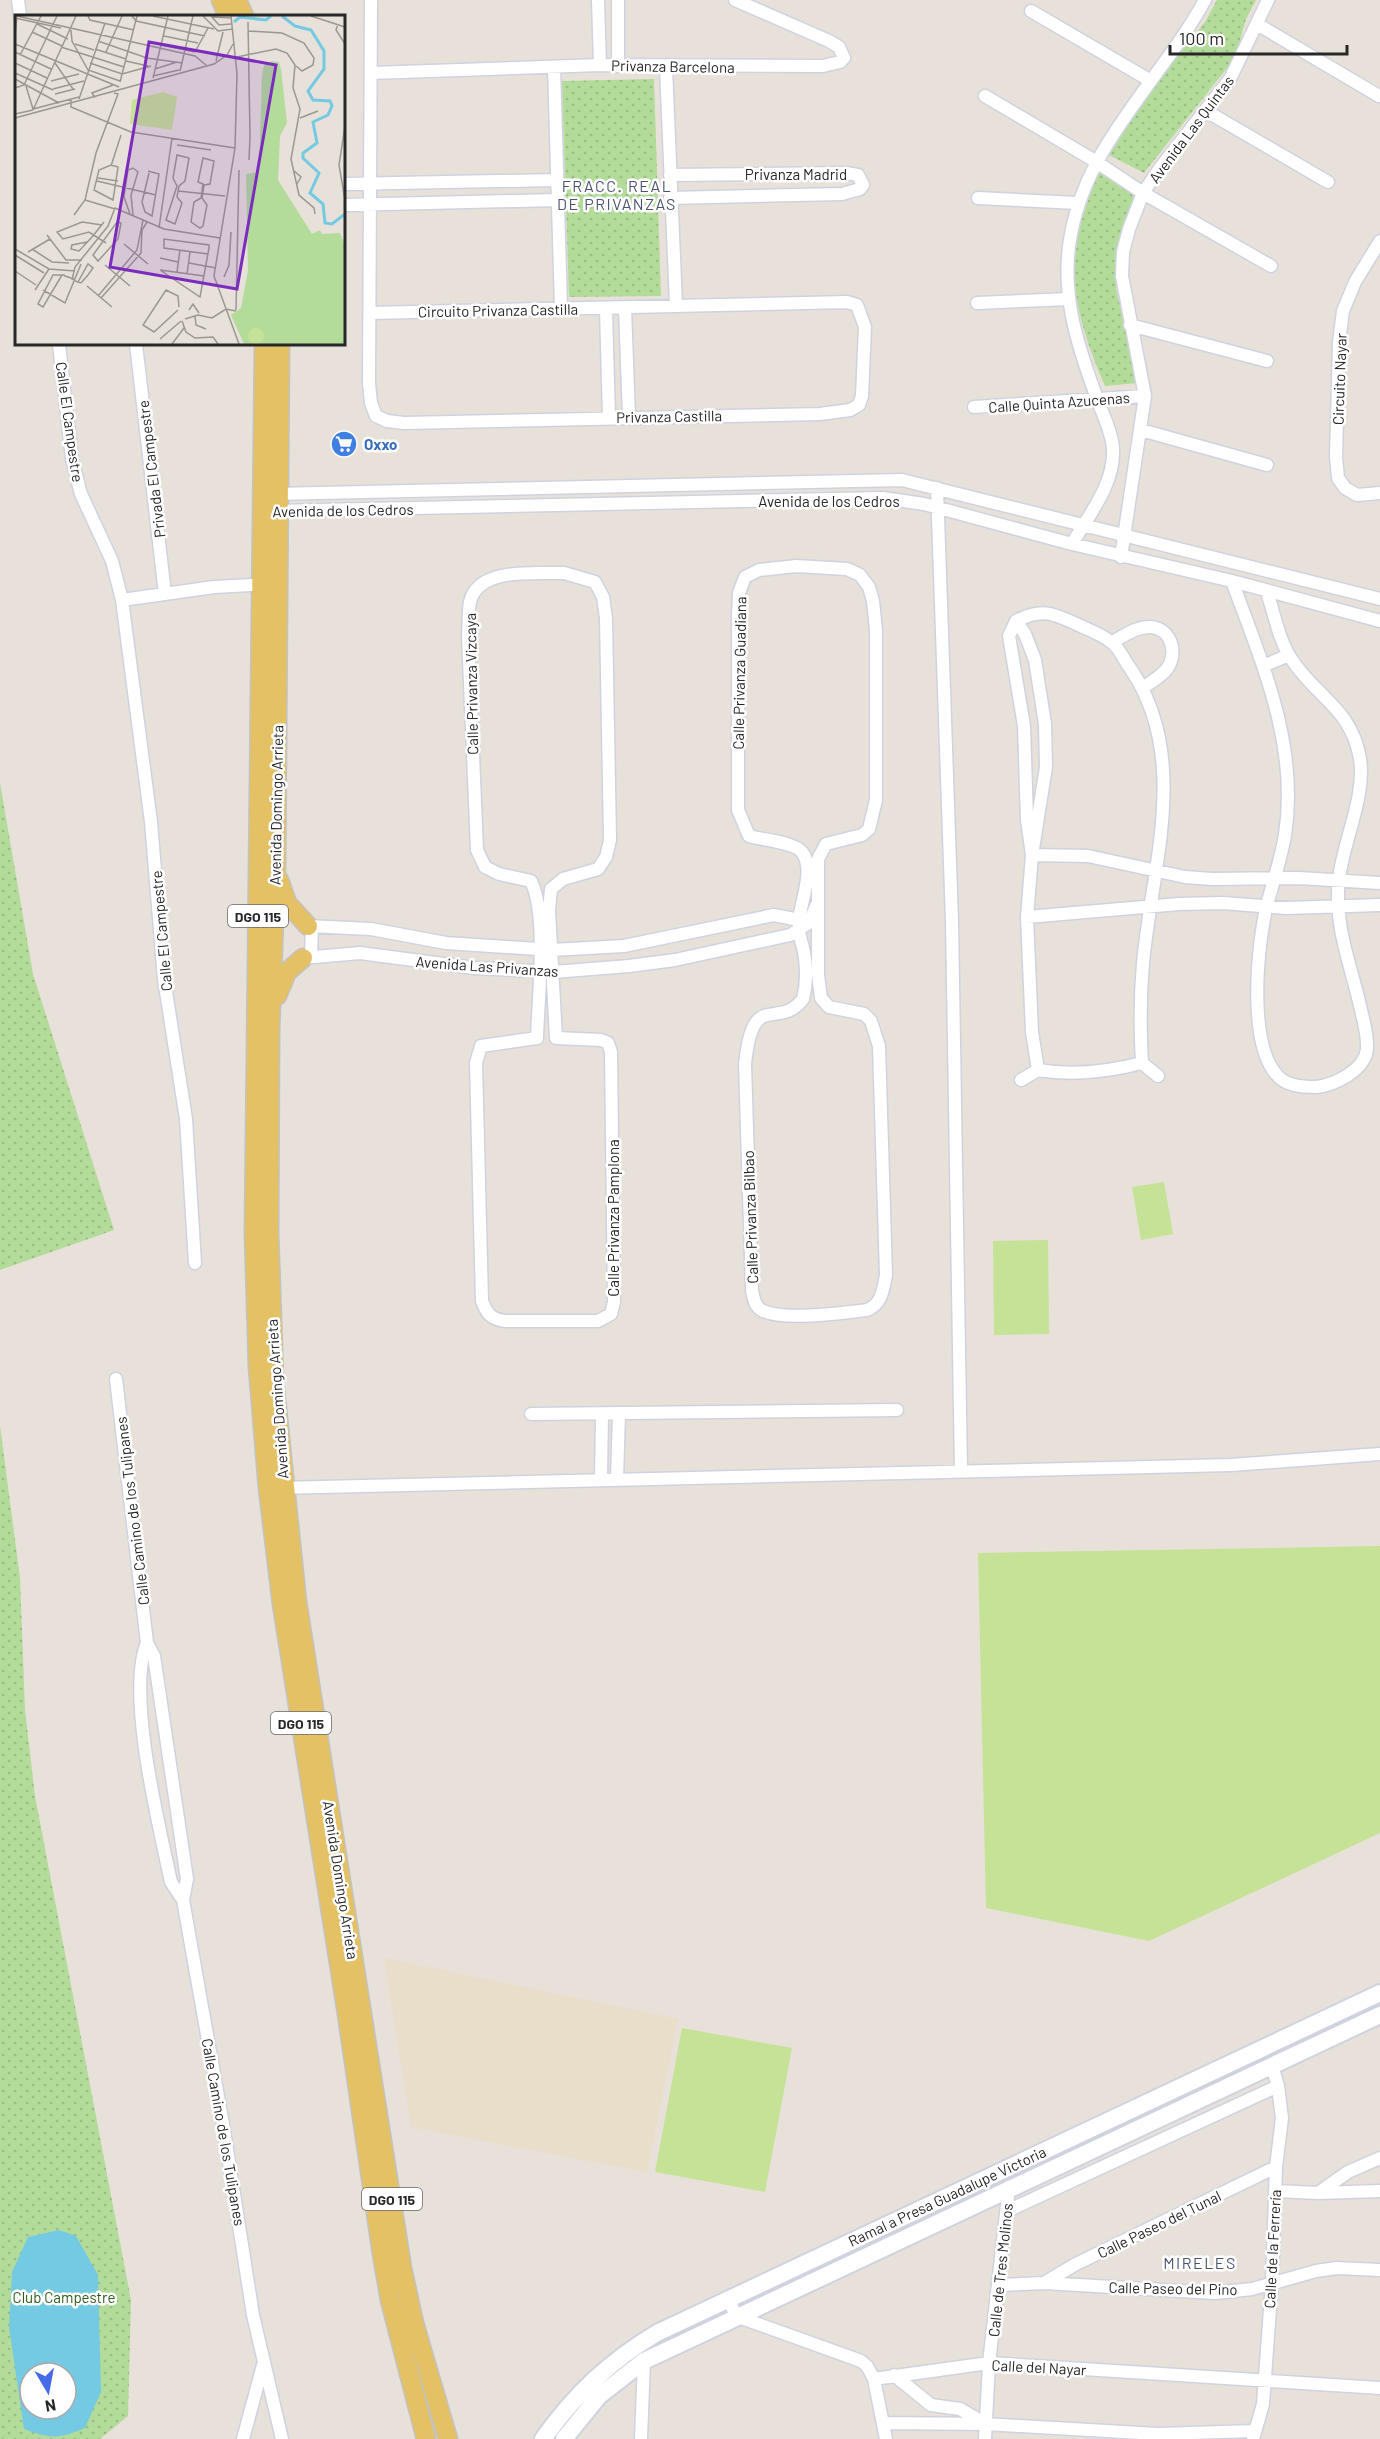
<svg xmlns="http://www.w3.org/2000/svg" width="1380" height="2439" font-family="Barlow,sans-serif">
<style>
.education{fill:#e9deca}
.grass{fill:url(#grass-dots);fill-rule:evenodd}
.pitch{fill:#c5e296}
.water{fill:#74cae3;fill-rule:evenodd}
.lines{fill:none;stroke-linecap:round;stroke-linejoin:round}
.minor-casing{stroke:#cfd3df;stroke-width:15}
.secondary-casing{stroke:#cfd3df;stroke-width:20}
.primary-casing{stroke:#c3c3c3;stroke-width:21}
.minor{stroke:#fff;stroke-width:12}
.secondary{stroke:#fff;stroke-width:16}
.primary{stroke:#e3c164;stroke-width:18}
.labels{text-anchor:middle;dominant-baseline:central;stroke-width:5;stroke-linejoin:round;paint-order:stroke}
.shield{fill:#fff;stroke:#686868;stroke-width:1.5}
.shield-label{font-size:14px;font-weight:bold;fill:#272727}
.street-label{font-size:15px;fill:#272727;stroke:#fff}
.shop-label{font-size:15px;font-weight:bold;fill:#366cbe;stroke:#fff;text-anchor:start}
.park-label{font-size:15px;fill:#2e5c1f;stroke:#fff}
.neighbourhood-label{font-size:16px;letter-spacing:1.5px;fill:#4c5473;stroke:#fff}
.inset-river{fill:none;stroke:#74cae3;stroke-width:3}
.inset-road{fill:none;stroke:#9b9792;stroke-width:1.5}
.view{fill:#7b2cbf;fill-opacity:0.15;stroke:#7b2cbf;stroke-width:3}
.inset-edge{fill:none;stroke:#272727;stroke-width:3}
</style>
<defs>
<pattern id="grass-dots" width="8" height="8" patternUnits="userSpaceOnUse" patternTransform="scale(1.5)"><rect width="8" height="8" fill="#b3db9a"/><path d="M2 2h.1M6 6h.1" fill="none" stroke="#9abc85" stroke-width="1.8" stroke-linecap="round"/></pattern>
</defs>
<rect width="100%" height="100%" fill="#e8e1d9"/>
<!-- education -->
<path class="education" d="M384,1958L678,2019L647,2172L411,2127Z"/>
<!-- grass -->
<path class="grass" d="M1217,0H1256L1246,19L1235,58L1144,173L1109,155L1155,84L1205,22Z
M654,79L661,296L569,297L562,81Z
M1100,170L1134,195L1116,249V288L1138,383L1105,386C1069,301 1062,257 1100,170Z
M0,783L33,974L114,1230L0,1270Z
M0,1426L20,1578L25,1710L35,1796L131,2300L128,2416L100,2439H0ZM30,2373H66V2409H30Z"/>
<!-- pitch -->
<path class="pitch" d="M1164,1182L1173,1234L1141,1240L1132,1187Z
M1048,1240L1049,1334L994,1335L993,1241Z
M1380,1546V1833L1149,1941L986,1908L978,1553Z
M682,2028L792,2048L765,2192L655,2172Z"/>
<!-- water -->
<path class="water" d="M59,2230L76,2236L98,2275L101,2392L85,2428C59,2439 51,2439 24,2429L9,2327L12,2272L28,2237ZM30,2373H66V2409H30Z"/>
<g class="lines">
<defs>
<path id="minor" d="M18,0L20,16
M598,0L600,65
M618,0V66
M1031,11L1151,81
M1257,24L1379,96
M554,67L561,308
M666,67L676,305
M372,73L600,65L823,66L840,62L844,58L839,47L829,41L735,0
M985,96L1095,161L1143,193L1271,266
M1206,111L1328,182
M670,175L846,173L858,175L863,185L860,189L842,194L670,198
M344,184L556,180
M978,198L1077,203
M344,205L557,200
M1380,241L1355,282L1343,311L1339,342L1336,457L1338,478L1345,488L1357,495L1380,493
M977,303L1068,299
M625,308L629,417
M606,309L609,417
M370,313L847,302L857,305L865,327L862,396L859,405L850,410L820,414L404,423L387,421L376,416L371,403L369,383L371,0
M1130,325L1267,361
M59,344L72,459L81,494L112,561L122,600L151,822L164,979L186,1119L195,1263
M136,344L165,594
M974,407L1145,396
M1141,430L1267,465
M937,488L952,921L961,1471
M274,494L902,480L1380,599
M272,511L883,498L924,504L1072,544L1232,581L1380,621
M1072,544C1088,516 1115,484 1113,449C1112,431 1101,411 1095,393C1076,341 1060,290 1071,234C1088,142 1162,79 1205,0
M1121,557L1145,396L1122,276L1123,252L1129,229L1143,193L1160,168L1230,79L1268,0
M796,566L847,569L860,575L869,587L873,601L876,630V800L869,829L862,835L826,844L818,859V975L821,998L829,1007L864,1014L871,1021L879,1046L886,1275C883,1290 882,1304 867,1310C843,1313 784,1321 763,1311C755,1307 754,1300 752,1291L745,1064C753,987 777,1032 803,999C807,983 807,968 804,952C802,942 797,931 799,920C801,901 815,869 802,852C794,842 763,840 749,836L738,810V616L739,593L745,577L759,570Z
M564,573L595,582L603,597L606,618L610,840L606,857L598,869L563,879L551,889L549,910L556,1038L601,1040L608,1043L611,1052L614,1302L611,1314L598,1321H505C491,1319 487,1314 482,1301L476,1063L481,1046L537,1038C538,996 548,917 531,881L499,874L485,867L477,850L468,635C469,625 468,612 470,602C478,566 537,574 564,573Z
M1232,581C1262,663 1299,746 1285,835C1281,859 1273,882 1267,905C1257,946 1248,1041 1276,1074C1285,1086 1302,1087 1316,1087C1335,1085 1365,1070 1367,1049C1368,1036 1364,1023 1361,1010C1352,968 1333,924 1339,879C1343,842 1366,796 1360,759C1352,709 1317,698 1292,660C1279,641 1274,613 1267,592
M122,600L214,587L269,584
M1016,621L1009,636L1024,726L1027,820L1032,855L1088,856L1185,877L1212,879L1299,878L1380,883
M1112,642C1124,636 1137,626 1151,627C1173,629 1178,656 1166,670C1160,677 1151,682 1143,688
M1263,666L1289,655
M1027,917L1179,904L1223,903L1286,908L1380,905
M308,926L371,929L446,943L552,950L624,946L774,915L804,921
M311,956L312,926
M303,958L360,953L474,968L553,972L629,966L675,960L790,935L809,923L816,906
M1142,1063C1107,1072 1074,1076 1038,1070L1032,1032L1027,917L1032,855L1046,767L1045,724L1035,660L1025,634L1016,621C1044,606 1056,615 1083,627C1092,631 1104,636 1111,642C1119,647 1124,660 1130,668C1191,757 1152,865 1143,963C1140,997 1140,1030 1142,1063L1158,1076
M1021,1080L1038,1070
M116,1379L147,1643L154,1656L187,1879L183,1900L224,2130L253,2315L282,2439
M531,1414L897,1410
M601,1480L602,1413
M617,1480L619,1413
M278,1488L1231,1465L1380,1454
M147,1643C126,1692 159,1826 171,1882L183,1900
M1275,2191L1318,2193L1380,2191
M1321,2191L1348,2172L1380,2158
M1007,2211L1278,2086
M1044,2283L1076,2264L1276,2167
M999,2285L1044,2283L1215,2293L1252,2289L1316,2271L1337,2268L1380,2270
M728,2298L736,2316L861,2361L867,2366L874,2379L989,2363L1380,2388
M894,2375L931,2405L960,2409L984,2423
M874,2379L886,2439
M884,2423L985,2424L1158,2434L1254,2431
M243,2439L263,2365
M641,2439L644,2361
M985,2439L989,2363L1009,2187
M1253,2439L1263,2404L1272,2282L1276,2167L1282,2118L1278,2086L1272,2066"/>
<path id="secondary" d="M543,2439C575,2394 610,2361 657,2333L1380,1993
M564,2439L599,2396L644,2361L1380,2015"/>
<path id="primary" d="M221,0L228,16
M237,0L244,16
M264,344L254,1232L258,1367L268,1488L282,1604L346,2007L382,2254L390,2300L426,2439
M280,344L276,863L270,1030L269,1233L274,1381L297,1602L402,2268L414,2323L448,2439
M279,880L287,903L308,926
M277,996L287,972L303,958"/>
</defs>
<!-- minor casing -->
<use href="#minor" class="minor-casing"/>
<!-- secondary casing -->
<use href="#secondary" class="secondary-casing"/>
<!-- primary casing -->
<use href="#primary" class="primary-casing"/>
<!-- minor -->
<use href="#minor" class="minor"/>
<!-- secondary -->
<use href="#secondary" class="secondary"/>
<!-- primary -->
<use href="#primary" class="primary"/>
</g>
<!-- icons -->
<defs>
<symbol id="supermarket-disc" viewBox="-11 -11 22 22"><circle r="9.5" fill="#3f7fe0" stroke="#fff"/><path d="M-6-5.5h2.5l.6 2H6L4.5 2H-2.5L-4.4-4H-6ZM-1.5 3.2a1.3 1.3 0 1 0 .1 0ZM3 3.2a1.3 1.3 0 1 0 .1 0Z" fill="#fff"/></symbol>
</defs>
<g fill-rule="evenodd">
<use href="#supermarket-disc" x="329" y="429" width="30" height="30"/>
</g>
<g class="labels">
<!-- shield labels -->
<g class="shield">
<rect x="228" y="905" width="60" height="22" rx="4.5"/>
<rect x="271" y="1712" width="60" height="22" rx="4.5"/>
<rect x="362" y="2188" width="60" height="22" rx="4.5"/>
</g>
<g class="shield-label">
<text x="258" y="916">DGO 115</text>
<text x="301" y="1723">DGO 115</text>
<text x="392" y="2199">DGO 115</text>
</g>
<!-- street labels -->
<g class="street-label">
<text transform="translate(673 66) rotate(1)">Privanza Barcelona</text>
<text transform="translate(1191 129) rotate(-53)">Avenida Las Quintas</text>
<text x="796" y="174">Privanza Madrid</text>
<text transform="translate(498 310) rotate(-1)">Circuito Privanza Castilla</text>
<text transform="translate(1339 379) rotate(-88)">Circuito Nayar</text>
<text transform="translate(1059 402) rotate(-4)">Calle Quinta Azucenas</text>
<text transform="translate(669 416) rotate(-1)">Privanza Castilla</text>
<text transform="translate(70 422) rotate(82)">Calle El Campestre</text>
<text transform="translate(151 469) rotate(-97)">Privada El Campestre</text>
<text x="829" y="501">Avenida de los Cedros</text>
<text transform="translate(343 510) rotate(-1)">Avenida de los Cedros</text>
<text transform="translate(739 673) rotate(-89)">Calle Privanza Guadiana</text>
<text transform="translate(471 684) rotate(-91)">Calle Privanza Vizcaya</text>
<text transform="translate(276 805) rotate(-89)">Avenida Domingo Arrieta</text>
<text transform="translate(161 931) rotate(-95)">Calle El Campestre</text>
<text transform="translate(487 966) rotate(4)">Avenida Las Privanzas</text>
<text transform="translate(750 1217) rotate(-92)">Calle Privanza Bilbao</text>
<text transform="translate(613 1218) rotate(-90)">Calle Privanza Pamplona</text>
<text transform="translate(277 1399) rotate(-94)">Avenida Domingo Arrieta</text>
<text transform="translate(132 1511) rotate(-97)">Calle Camino de los Tulipanes</text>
<text transform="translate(341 1880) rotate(81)">Avenida Domingo Arrieta</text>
<text transform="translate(224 2132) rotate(80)">Calle Camino de los Tulipanes</text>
<text transform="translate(947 2196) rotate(-25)">Ramal a Presa Guadalupe Victoria</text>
<text transform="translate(1159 2224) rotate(-26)">Calle Paseo del Tunal</text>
<text transform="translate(1272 2249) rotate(-87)">Calle de la Ferrería</text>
<text transform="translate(1000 2270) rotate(-84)">Calle de Tres Molinos</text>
<text transform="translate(1173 2288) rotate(1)">Calle Paseo del Pino</text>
<text transform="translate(1039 2367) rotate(3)">Calle del Nayar</text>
</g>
<!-- shop labels -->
<g class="shop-label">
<text x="364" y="444">Oxxo</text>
</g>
<!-- park labels -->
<g class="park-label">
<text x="64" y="2297">Club Campestre</text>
</g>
<!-- neighbourhood labels -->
<g class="neighbourhood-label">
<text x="617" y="185">FRACC. REAL<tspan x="617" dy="18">DE PRIVANZAS</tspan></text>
<text x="1200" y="2262">MIRELES</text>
</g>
</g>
<!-- overview -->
<g transform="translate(15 15)">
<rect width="330" height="330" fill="#e8e1d9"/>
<path d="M257,46L264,47L266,54L272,108L265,121L263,165L297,219L305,215L307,219L325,218L330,230V329H229L216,300L226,293L233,255L231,159L244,157L247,60L249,50Z" fill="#b3db9a"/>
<path d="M148,77L162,82L157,115L115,109L117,85ZM233 321a8 8 0 1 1 16 0a8 8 0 1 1-16 0Z" fill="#c5e296"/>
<path class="inset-river" d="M267,1L280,11L296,15L309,36V54L293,76L298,85L315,86L317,91L313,100L298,107L302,128L288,138V143L304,158L295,178L308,189L310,208L317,209L330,199M219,7L225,2L251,5L256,1"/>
<path class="inset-road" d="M73,1L75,5L119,15M117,1L121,6L190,21M138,1L199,14M188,1L203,16L218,14M196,1L204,10L216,9M216,1L222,59L220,133L199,261L224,329M296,1L330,12M198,2L217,3M0,3L46,13M233,7L235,121M22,9L53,24M323,9L321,15L330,29M56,15L57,26L73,55L105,66M233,16L267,18L289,28L299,43L298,50L287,56L281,51M17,17L47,31M0,21L2,1L180,41L192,51M149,21L183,28M83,26L132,43L167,48M0,29L104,72M60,29L79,35M146,30L180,37M46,32L109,52M80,34L111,44M0,37L36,54M91,37L107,1M180,37L193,13M5,40L26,1M222,42L261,34L272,38L280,50L278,73L285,94L276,144L284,180L299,193L300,199M111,46L133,51M201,46L208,17M0,48L32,63M40,48L58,74M75,48L107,59L136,51M140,54L162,47M165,56L178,1M0,58L38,75M138,61L164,55M138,63L153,1M0,64L44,88M36,66L64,59M105,67L122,1M11,71L18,94L64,82M0,73L9,70L42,1M38,74L69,66M40,79L60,74M80,83L77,78L98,70M56,84V92L116,117L220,133M64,84L90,8M18,95L61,1M0,99L18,95M0,103L199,49L212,40L218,29M285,103L303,96M330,111L324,150L330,185M162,130L196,135M162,140L174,143L170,166L164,171L162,182L167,188L160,209L151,205L162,171L158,163ZM188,143L199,146L195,169L189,170L187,183L192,190L188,211L185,213L176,207L179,187L186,183L188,169L183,167ZM234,145L235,121M96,150L103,152L98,185L79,175L84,155ZM96,151L106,120M278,155L286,162L282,169M133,156L144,159L137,201L130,197L127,187L134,158M83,163L103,166M82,166L141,180M163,176L210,181M70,185L100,194M115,199L109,182L113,155L118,153L123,157L116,180L118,200M59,200L70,185L81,138L103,79L99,78M102,207L106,208L103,224L83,246L78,240ZM87,210L67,207L42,217L48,224L74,217L91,228M144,213L157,123M32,220L51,245H67M72,227L57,230L56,234L64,236L77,222L89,207M109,229L133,249M0,234L34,254L60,256M17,234L37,247L54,248M13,237L35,224M0,240L29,258M145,243L163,247M174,248L201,253M90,250L115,271M145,255L185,282L194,233V230L149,224V233L193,239M145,255L189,261M0,256L21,270M162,257L165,235M172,259L175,237M47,260L28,292L23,289L38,260H49L50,261L59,264M209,262L214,250L216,217M57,265L60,252L93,211L100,193L149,214L205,223M60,266L66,268L73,260L78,253L73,249L63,267M72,271L97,292M20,275L34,254M28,275L50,288L66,249M83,281L122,235L128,205M86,283L126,238L127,215L132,207M163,295L139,317L128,310L151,275L163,281L164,292M174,295L178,289L184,298M221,295L224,155M180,301L181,310L191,314M170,304L183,300L197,303L211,294L221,296M167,306L171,317L180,323L198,322L203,329M145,324L166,306M157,329L169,313"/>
<path class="view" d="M134,27L261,50L222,274L95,252Z"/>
<rect width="330" height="330" class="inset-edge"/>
</g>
<!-- north arrow -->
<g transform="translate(48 2391) rotate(170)"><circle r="28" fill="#ffffff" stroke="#a9a9a9" stroke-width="1.5"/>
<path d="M0-4.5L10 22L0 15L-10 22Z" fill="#466be9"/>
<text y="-9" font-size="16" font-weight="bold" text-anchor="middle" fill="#272727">N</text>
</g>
<!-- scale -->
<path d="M1170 45v9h177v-9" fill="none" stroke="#272727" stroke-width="3"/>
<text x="1179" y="45" font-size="18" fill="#272727" stroke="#ffffff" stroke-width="4.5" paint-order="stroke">100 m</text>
</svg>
